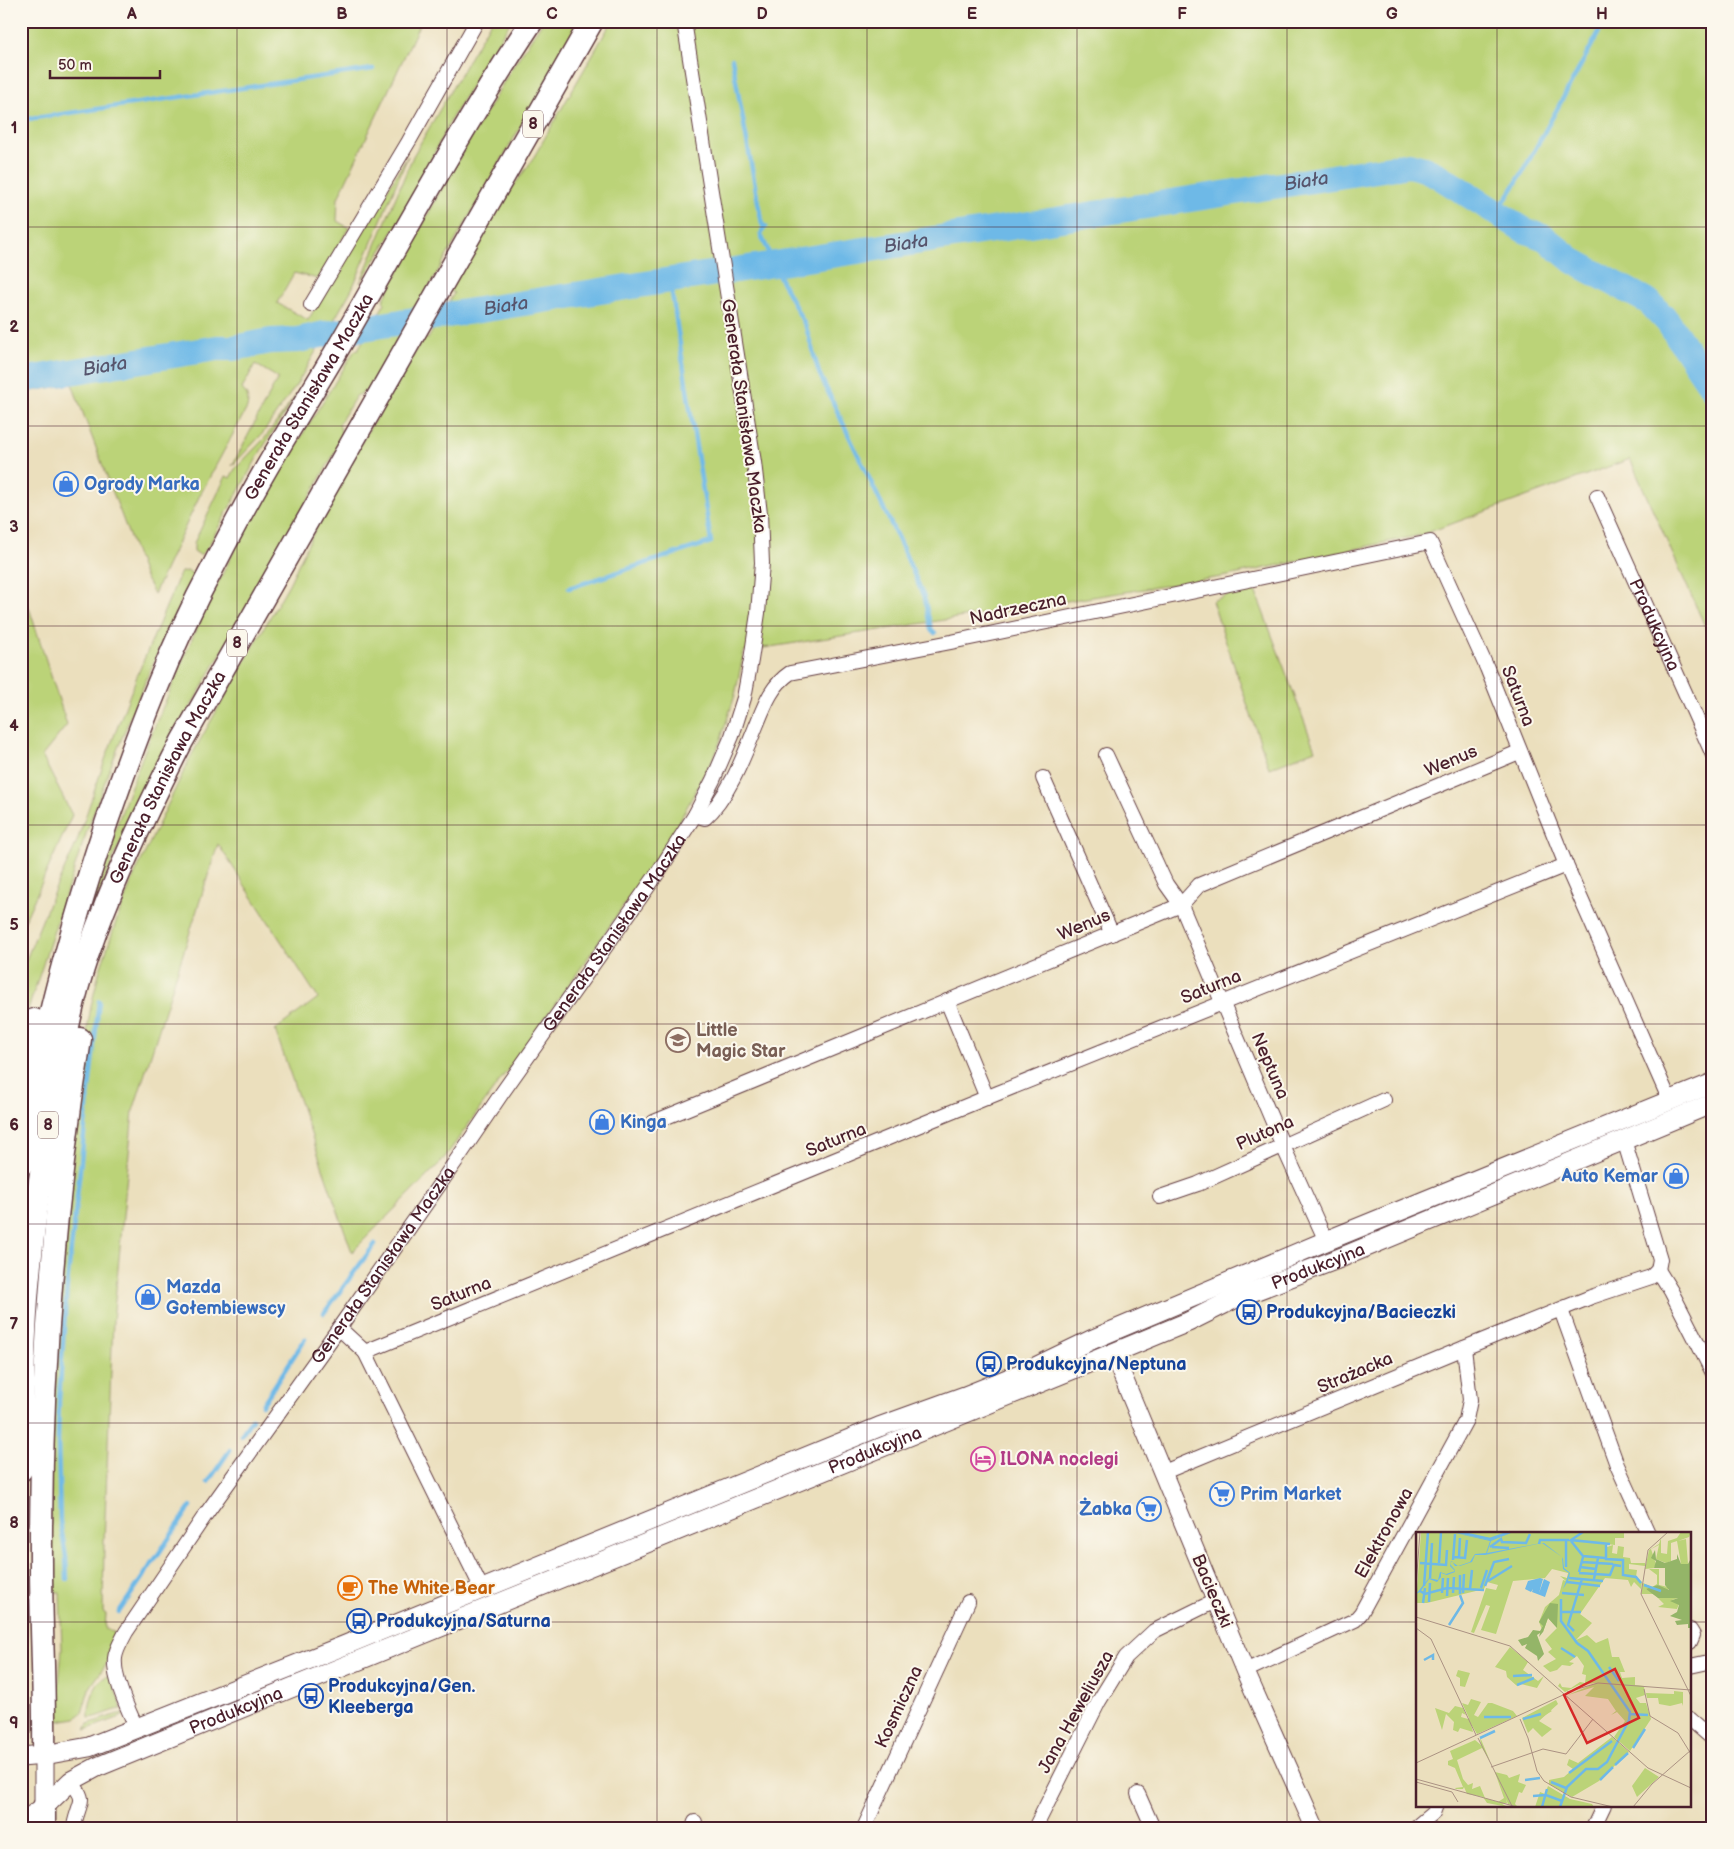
<svg xmlns="http://www.w3.org/2000/svg" width="1734" height="1849" font-family="'Balsamiq Sans',sans-serif">
<style>
.green{fill:#bbd378;stroke:#827952}
.lines{fill:none;stroke-linecap:round;stroke-linejoin:round}
.stream{stroke:#6eb9e7;stroke-width:4.5}
.river{stroke:#6eb9e7;stroke-width:26}
.minor-casing{stroke:#623c41;stroke-width:16}
.tertiary-casing{stroke:#623c41;stroke-width:20}
.secondary-casing{stroke:#623c41;stroke-width:21}
.trunk-casing{stroke:#623c41;stroke-width:25}
.minor{stroke:#fff;stroke-width:14}
.tertiary{stroke:#fff;stroke-width:18}
.secondary{stroke:#fff;stroke-width:19}
.trunk{stroke:#fff;stroke-width:22}
.grid{fill:none;stroke:#4a1f2b;stroke-width:1;stroke-opacity:0.55}
.labels{text-anchor:middle;dominant-baseline:central;stroke-width:4;stroke-linejoin:round;paint-order:stroke}
.shield{fill:#fbf7ec;stroke:#7f6065;stroke-width:1}
.shield-label{font-size:16px;font-weight:bold;fill:#4a1f2b}
.street-label{font-size:18px;fill:#4a1f2b;stroke:#fbf7ec}
.shop-label{font-size:18px;font-weight:bold;fill:#366cbe;stroke:#fbf7ec;text-anchor:start}
.education-label{font-size:18px;font-weight:bold;fill:#785e54;stroke:#fbf7ec;text-anchor:start}
.transit-label{font-size:18px;font-weight:bold;fill:#164399;stroke:#fbf7ec;text-anchor:start}
.hotel-label{font-size:18px;font-weight:bold;fill:#b23c85;stroke:#fbf7ec;text-anchor:start}
.food-label{font-size:18px;font-weight:bold;fill:#c56008;stroke:#fbf7ec;text-anchor:start}
.water-label{font-size:19px;font-style:italic;fill:#57556d;stroke:#fbf7ec}
.inset-river{fill:none;stroke:#6eb9e7;stroke-width:2.5}
.inset-road{fill:none;stroke:#ab9283;stroke-width:1}
.view{fill:#d62828;fill-opacity:0.15;stroke:#d62828;stroke-width:2.5}
.inset-edge{fill:none;stroke:#4a1f2b;stroke-width:2.5}
.neatline{fill:none;stroke:#4a1f2b;stroke-width:2}
.grid-label{font-size:16px;text-anchor:middle;font-weight:bold;fill:#4a1f2b}
</style>
<rect width="100%" height="100%" fill="#fbf7ec"/>
<filter id="ink" filterUnits="userSpaceOnUse"><feTurbulence type="fractalNoise" baseFrequency=".02" numOctaves="2"/><feDisplacementMap in="SourceGraphic" scale="10" xChannelSelector="R" yChannelSelector="G"/><feConvolveMatrix kernelMatrix="1 2 1 2 8 2 1 2 1" color-interpolation-filters="sRGB"/></filter>
<filter id="wash" filterUnits="userSpaceOnUse"><feTurbulence type="fractalNoise" baseFrequency=".0096" numOctaves="4" result="noise"/><feDisplacementMap in="SourceGraphic" scale="20" xChannelSelector="R" yChannelSelector="G"/><feGaussianBlur stdDeviation="1.12" result="paint"/><feColorMatrix in="noise" values="0 0 0 0 0 0 0 0 0 0 0 0 0 0 0 0 0 1.4 0 .05"/><feComposite in="paint" operator="in"/></filter>
<g filter="url(#wash)">
<rect width="100%" height="100%" fill="#ebdfbd"/>
<!-- green -->
<path class="green" d="M21,21H421L338,198L337,221L349,228L318,279L294,273L277,303L308,320L408,156L352,289L297,384L263,433L232,466L278,378L255,364L242,389C248,395 249,399 247,408L199,497L154,594L144,575L72,384L21,393Z
M491,21H511L451,119L403,216L360,283L413,156Z
M543,21H581L370,390L356,396L339,424L343,438L148,782L115,854L95,905L76,961C99,869 131,780 169,693C188,646 209,600 232,555C270,484 313,418 355,350L357,351L385,303L383,301L440,191L512,68Z
M612,21H1713V644L1630,459L1421,535L1228,576L744,651L735,695L717,751L673,833L583,965L443,1160L352,1252L275,1030L318,998L218,844L133,1111L113,1321L104,1542L103,1612L106,1614L105,1628L115,1633L110,1644L109,1660L89,1689L82,1713L76,1718L57,1721L56,1716L62,1649L60,1592H55L54,1572L50,1554L52,1381L82,1062L91,1006L99,973L117,919L134,876L191,756L289,584L336,485L424,337L428,339L454,293L449,290L481,231L531,162Z
M299,391L262,449L206,550L200,555L194,551V543L226,476L230,478L235,469L265,438Z
M187,571L192,573V578C157,653 124,728 96,806C69,880 47,955 21,1030V972L52,896L76,844L106,757L137,676L179,576L181,572Z
M21,583L67,725L42,756L72,815L21,929Z
M1253,585L1315,750L1269,768L1212,601Z
M107,1676L112,1680L122,1709C111,1710 98,1718 89,1718C88,1705 94,1682 107,1676Z
M118,1714H123V1716L85,1730L88,1724Z"/>
<g class="lines">
<!-- stream -->
<path class="stream" d="M732,59L762,224L766,227L763,228L761,235L768,250V265
M21,120L373,69
M1493,212L1506,199L1521,175L1605,21
M775,264L778,274L806,327L819,373L902,547L924,597L931,629L935,633
M569,588L711,542L670,281
M324,1313L375,1244
M262,1405L305,1339
M241,1435L252,1419
M208,1482L230,1450
M67,1579L66,1557L60,1521L58,1442L59,1400L67,1285L99,1001
M119,1612L191,1506"/>
<!-- river -->
<path class="river" id="s1" d="M21,380L217,348H233L271,341L298,340L325,334L1409,165L1424,169L1437,175L1524,230L1545,238L1573,261L1649,302L1668,322L1713,389"/>
</g>
</g>
<g filter="url(#ink)">
<g class="lines">
<defs>
<g id="minor">
<path d="M311,305L409,141L477,21"/>
<path id="s2" d="M1597,496L1713,755"/>
<path d="M1106,755L1166,884L1181,905L1283,1146L1326,1241"/>
<path d="M1043,778L1112,934"/>
<path d="M695,815L705,818C729,797 745,753 757,724C765,704 772,685 790,673L951,642L1430,542L1487,668L1566,865L1670,1101"/>
<path d="M947,1001L987,1098"/>
<path d="M654,1122L1181,905L1199,885L1519,752"/>
<path d="M1160,1197L1198,1184L1384,1100"/>
<path d="M1658,1270L1671,1291L1713,1373"/>
<path d="M1561,1310L1617,1465L1648,1533"/>
<path d="M339,1328L365,1352"/>
<path d="M1164,1472L1464,1348L1591,1297L1651,1277L1658,1270L1660,1259L1624,1140"/>
<path d="M482,1589L365,1352L998,1093L1566,865"/>
<path d="M1690,1630L1693,1635L1690,1642"/>
<path d="M1690,1666L1713,1661"/>
<path d="M1245,1671L1355,1620L1361,1613L1466,1420L1470,1400L1464,1348"/>
<path d="M1690,1719L1713,1739"/>
<path id="s3" d="M136,1727C128,1709 113,1678 115,1658C116,1649 122,1640 126,1632L206,1514L339,1328L458,1158L502,1093L657,874L695,815L713,780L732,736L744,698L751,660L758,613L762,563L760,514L754,462L684,21"/>
<path d="M71,1781C74,1786 81,1793 81,1799C82,1803 74,1819 74,1828"/>
<path d="M1138,1794L1153,1828"/>
<path d="M693,1828L695,1822"/>
<path d="M864,1828L968,1602"/>
<path d="M1035,1828L1099,1701L1126,1657L1154,1631L1217,1600"/>
<path d="M1415,1828L1433,1813L1436,1805"/>
<path d="M1593,1828L1604,1805"/>
</g>
<path id="tertiary" d="M1113,1353L1245,1671L1315,1828"/>
<g id="secondary">
<path d="M44,1755V1807"/>
<path d="M21,1757L44,1755L89,1747L343,1646L879,1427L965,1396L1027,1371L1091,1340L1326,1241L1713,1083"/>
<path id="s4" d="M21,1823L44,1807L71,1781L97,1767L1113,1353L1188,1322L1236,1298L1335,1260L1713,1103"/>
</g>
<g id="trunk">
<path d="M21,1070L34,1020"/>
<path id="s5" d="M21,1165C38,1047 69,933 107,821C137,735 169,649 212,569C232,530 253,490 276,452C298,414 322,376 344,338C405,232 464,123 532,21"/>
<path id="s6" d="M21,1470C23,1398 23,1325 31,1254C37,1196 45,1139 57,1081C65,1039 73,997 87,956C112,882 146,811 182,741L592,21"/>
<path d="M44,1755C45,1692 41,1629 41,1566C40,1389 52,1214 80,1039"/>
<path d="M44,1828V1807"/>
</g>
</defs>
<!-- minor casing -->
<use href="#minor" class="minor-casing"/>
<!-- tertiary casing -->
<use href="#tertiary" class="tertiary-casing"/>
<!-- secondary casing -->
<use href="#secondary" class="secondary-casing"/>
<!-- trunk casing -->
<use href="#trunk" class="trunk-casing"/>
<!-- minor -->
<use href="#minor" class="minor"/>
<!-- tertiary -->
<use href="#tertiary" class="tertiary"/>
<!-- secondary -->
<use href="#secondary" class="secondary"/>
<!-- trunk -->
<use href="#trunk" class="trunk"/>
</g>
</g>
<!-- grid -->
<path class="grid" d="M237,21V1828M447,21V1828M657,21V1828M867,21V1828M1077,21V1828M1287,21V1828M1497,21V1533M21,227H1713M21,426H1713M21,626H1713M21,825H1713M21,1024H1713M21,1224H1713M21,1423H1713M21,1622H1418M1690,1622H1713M1497,1805V1828"/>
<!-- icons -->
<defs>
<symbol id="shop-ring" viewBox="-11 -11 22 22"><circle r="9.5" fill="#fbf7ec" stroke="#3f7fe0" stroke-width="1.5"/><path d="M-5-2.5h2.3a2.7 3.5 0 0 1 5.4 0H5L5.5 6h-11ZM-1.5-2.5h3a1.5 2.3 0 0 0-3 0Z" fill="#3f7fe0"/></symbol>
<symbol id="school-ring" viewBox="-11 -11 22 22"><circle r="9.5" fill="#fbf7ec" stroke="#8d6e63" stroke-width="1.5"/><path d="M0-5L7-2L0 1L-7-2ZM-4 1L0 2.5L4 1V4Q0 6-4 4Z" fill="#8d6e63"/></symbol>
<symbol id="bus-ring" viewBox="-11 -11 22 22"><circle r="9.5" fill="#fbf7ec" stroke="#1a4fb4" stroke-width="1.5"/><path d="M-5-6H5V4H4V6H2V4H-2V6H-4V4H-5ZM-3.5-4V0h7V-4ZM-3.5 1.2v1.5H-2V1.2ZM2 1.2v1.5H3.5V1.2Z" fill="#1a4fb4"/></symbol>
<symbol id="hotel-ring" viewBox="-11 -11 22 22"><circle r="9.5" fill="#fbf7ec" stroke="#d1479c" stroke-width="1.5"/><path d="M-6-4.5h1.5V1H6V5H4.5V3h-9V5H-6ZM-4 0a1.8 1.8 0 1 1 3.6 0ZM.5 0V-2.5h3Q6-2.5 6 0Z" fill="#d1479c"/></symbol>
<symbol id="supermarket-ring" viewBox="-11 -11 22 22"><circle r="9.5" fill="#fbf7ec" stroke="#3f7fe0" stroke-width="1.5"/><path d="M-6-5.5h2.5l.6 2H6L4.5 2H-2.5L-4.4-4H-6ZM-1.5 3.2a1.3 1.3 0 1 0 .1 0ZM3 3.2a1.3 1.3 0 1 0 .1 0Z" fill="#3f7fe0"/></symbol>
<symbol id="cafe-ring" viewBox="-11 -11 22 22"><circle r="9.5" fill="#fbf7ec" stroke="#e8710a" stroke-width="1.5"/><path d="M-5.5-4.5H6V0H3Q3 3.5 0 3.5H-2.5Q-5.5 3.5-5.5 0ZM3-3.2v2h1.7v-2ZM-6 4.5H4V6H-6Z" fill="#e8710a"/></symbol>
</defs>
<g fill-rule="evenodd">
<use href="#shop-ring" x="52" y="470" width="28" height="28"/>
<use href="#school-ring" x="664" y="1026" width="28" height="28"/>
<use href="#shop-ring" x="588" y="1108" width="28" height="28"/>
<use href="#shop-ring" x="1662" y="1162" width="28" height="28"/>
<use href="#shop-ring" x="134" y="1283" width="28" height="28"/>
<use href="#bus-ring" x="1235" y="1298" width="28" height="28"/>
<use href="#bus-ring" x="975" y="1350" width="28" height="28"/>
<use href="#hotel-ring" x="969" y="1445" width="28" height="28"/>
<use href="#supermarket-ring" x="1208" y="1480" width="28" height="28"/>
<use href="#supermarket-ring" x="1135" y="1495" width="28" height="28"/>
<use href="#cafe-ring" x="336" y="1574" width="28" height="28"/>
<use href="#bus-ring" x="345" y="1607" width="28" height="28"/>
<use href="#bus-ring" x="297" y="1682" width="28" height="28"/>
</g>
<g class="labels">
<!-- shield labels -->
<g class="shield">
<rect x="523" y="110.5" width="20" height="27" rx="4"/>
<rect x="227" y="629.5" width="20" height="27" rx="4"/>
<rect x="38" y="1111.5" width="20" height="27" rx="4"/>
</g>
<g class="shield-label">
<text x="533" y="124">8</text>
<text x="237" y="643">8</text>
<text x="48" y="1125">8</text>
</g>
<!-- street labels -->
<g class="street-label">
<text stroke="none"><textPath href="#s5" startOffset="826">Generała Stanisława Maczka</textPath></text>
<text transform="translate(744 416) rotate(82)">Generała Stanisława Maczka</text>
<text transform="translate(1018 609) rotate(-12)">Nadrzeczna</text>
<text stroke="none"><textPath href="#s2" startOffset="141">Produkcyjna</textPath></text>
<text transform="translate(1518 696) rotate(69)">Saturna</text>
<text transform="translate(1451 761) rotate(-23)">Wenus</text>
<text stroke="none"><textPath href="#s6" startOffset="716">Generała Stanisława Maczka</textPath></text>
<text transform="translate(1084 925) rotate(-23)">Wenus</text>
<text stroke="none"><textPath href="#s3" startOffset="954">Generała Stanisława Maczka</textPath></text>
<text transform="translate(1211 987) rotate(-22)">Saturna</text>
<text transform="translate(1270 1066) rotate(67)">Neptuna</text>
<text transform="translate(1265 1133) rotate(-24)">Plutona</text>
<text transform="translate(836 1140) rotate(-22)">Saturna</text>
<text stroke="none"><textPath href="#s3" startOffset="549">Generała Stanisława Maczka</textPath></text>
<text stroke="none"><textPath href="#s4" startOffset="1415">Produkcyjna</textPath></text>
<text transform="translate(461 1294) rotate(-22)">Saturna</text>
<text transform="translate(1355 1373) rotate(-23)">Strażacka</text>
<text stroke="none"><textPath href="#s4" startOffset="935">Produkcyjna</textPath></text>
<text transform="translate(1384 1533) rotate(-61)">Elektronowa</text>
<text transform="translate(1212 1591) rotate(67)">Bacieczki</text>
<text transform="translate(899 1707) rotate(-65)">Kosmiczna</text>
<text stroke="none"><textPath href="#s4" startOffset="245">Produkcyjna</textPath></text>
<text transform="translate(1076 1712) rotate(-61)">Jana Heweliusza</text>
</g>
<!-- shop labels -->
<g class="shop-label">
<text x="84" y="484">Ogrody Marka</text>
<text x="620" y="1122">Kinga</text>
<text x="1658" y="1176" text-anchor="end">Auto Kemar</text>
<text x="166" y="1287">Mazda<tspan x="166" dy="21">Gołembiewscy</tspan></text>
<text x="1240" y="1494">Prim Market</text>
<text x="1132" y="1509" text-anchor="end">Żabka</text>
</g>
<!-- education labels -->
<g class="education-label">
<text x="696" y="1030">Little<tspan x="696" dy="21">Magic Star</tspan></text>
</g>
<!-- transit labels -->
<g class="transit-label">
<text x="1266" y="1312">Produkcyjna/Bacieczki</text>
<text x="1006" y="1364">Produkcyjna/Neptuna</text>
<text x="376" y="1621">Produkcyjna/Saturna</text>
<text x="328" y="1686">Produkcyjna/Gen.<tspan x="328" dy="21">Kleeberga</tspan></text>
</g>
<!-- hotel labels -->
<g class="hotel-label">
<text x="1000" y="1459">ILONA noclegi</text>
</g>
<!-- food labels -->
<g class="food-label">
<text x="368" y="1588">The White Bear</text>
</g>
<!-- water labels -->
<g class="water-label">
<text stroke="none"><textPath href="#s1" startOffset="1301">Biała</textPath></text>
<text stroke="none"><textPath href="#s1" startOffset="896">Biała</textPath></text>
<text stroke="none"><textPath href="#s1" startOffset="491">Biała</textPath></text>
<text stroke="none"><textPath href="#s1" startOffset="85">Biała</textPath></text>
</g>
</g>
<!-- overview -->
<g transform="translate(1416 1532)">
<rect width="275" height="275" fill="#ebdfbd"/>
<path d="M5,0H208V6H199V13L191,12V15L197,13L196,21L201,22L202,14L208,15L207,25L214,26L215,31H229V34L213,32V37L221,38L220,45L226,50L225,57L218,50L215,55L212,48L189,46L164,82L176,91L160,108L171,103L180,111L192,106L196,125H203L209,140H204L206,146L219,145V153L228,154L229,163L220,166L224,171H230L235,187L214,219L198,205L209,189L201,180L195,183L200,179L192,167L169,164L178,155L152,163L180,151L163,153L149,160L142,154L144,151L146,155L155,156L164,150L169,151L170,143L166,142L168,134L161,124L153,130L158,131L154,134L146,133L141,138L134,140L127,134L140,127L132,120L136,117L129,108L141,96L132,86L127,100L123,90L129,75L143,63L147,48L150,49L144,44L151,46L152,41L136,37L129,46L97,49L80,102L65,98L74,74L70,73L58,101L55,100L70,56L80,58L82,53L71,50L68,57L11,71H0ZM265,0H275L273,5L262,9L270,7L272,32H265L261,9L255,11V29L250,31L240,27L243,13L235,17L240,32L238,36L229,37L233,18L243,12L245,6V21L251,22L252,9L261,6ZM233,37H243V53L252,55V59L242,53L238,57H230L239,62H225L227,51L236,55L241,52V43ZM254,61L263,63L254,65L262,66L256,68L263,72L261,77L242,75L248,72L242,66L253,64ZM94,115L112,130L107,138L122,149L128,144L121,156L105,152L101,154L91,145L90,139L79,135ZM42,138L54,141L49,155L44,154V146L40,144ZM258,159L267,160V174L266,171L254,174L243,172L242,166H231L230,161L258,162ZM55,167L65,170L58,183L62,185L72,171H76L97,179L101,184L61,202L55,192L57,200L44,196L42,200L37,198L38,190L30,182L26,198L19,176L33,181L39,174L47,176L50,183L46,181L45,185L52,187L53,186L46,171L52,173ZM140,168L142,172L123,189L136,197L126,205L117,196L112,201L106,186ZM64,205L74,229L66,216L41,228L47,247L52,253L57,251L56,257L64,254L69,266L82,270L88,266L77,235L79,240L91,243L93,246L104,242L102,250L110,253L106,261L103,260L99,272L102,275L92,272L90,267L91,271L86,272L92,275L71,271L67,265L51,262L48,255L47,257H40L39,256L47,255L39,236L32,233V229L37,227L34,219L59,208L65,213ZM196,205L213,220L183,249L156,265L133,252V248L148,245L157,237L151,233L153,227L162,231ZM132,254L154,267L176,272L178,275H119L124,260L129,262Z" fill="#bbd378"/>
<path d="M239,18L240,27L249,31L261,27V22L265,32H272L275,26V96H272V92L261,93L259,89L266,88L254,84L261,80L263,73L254,69L262,66H242L230,57L242,53L253,58L249,53V36H238L240,29L235,26ZM134,71L142,72L141,96L132,86L127,100L123,105L124,101L121,103L128,122L122,129L121,124L109,116L111,112L106,114L102,108L112,105L117,98L124,99L127,94L123,90Z" fill="#94b568"/>
<path d="M229,236L243,245L221,265L216,254Z" fill="#bbd378"/>
<path d="M128,175L136,179L110,195L107,186Z" fill="#bbd378"/>
<path d="M34,0L74,8L97,0L75,9L71,21L125,11H128L146,25L147,27L148,36L153,40L154,41L152,49L147,57L145,70L147,57L153,41L147,37L146,25L126,11L69,23H59L56,30L44,34H39L36,29L34,32L39,38V40L31,43L25,41V45L21,50L13,47L4,60L0,62L13,46L22,48L24,40L30,42L39,39L34,34L35,29L42,34L54,30L59,22L70,21L74,9ZM124,46L127,47L123,61L128,47L134,50L129,65L116,60L117,57L115,60L109,57L112,49Z" fill="#6eb9e7"/>
<path class="inset-river" d="M42,0L74,7L94,0M167,0L155,8L194,12M150,9V35M155,9L167,24L189,26M123,12L124,8H153M190,13V27L207,28V43L220,45L225,51M74,15L85,7L86,10L110,11L114,2M76,15L93,16M38,25L49,26L51,8M43,25L44,6M37,28L39,2M166,30L197,32M4,31L30,33L31,18M23,31L25,0M164,35L180,37M163,40L167,25M163,41L194,43L198,33L205,34M14,46L16,11M153,46L187,49M178,47L182,26M72,49L96,34M151,50L184,54M228,53L245,59M8,54L12,0M69,54L78,30L93,27M65,56L71,38M54,57L56,38M4,59L9,62L31,56L68,58M26,61L27,46M37,61L38,45M47,61L48,42M146,61L168,63M44,62V43M31,64L32,46M13,70L14,51M7,71L9,56M144,80H165M33,93L47,71L44,63M158,99L152,93L166,47M145,116L159,125M8,128L17,123V128M193,135L203,149M97,144L116,143M101,153L118,146M214,182L232,183M68,185H95M107,187L125,182M64,206L79,199M217,216L229,197M199,233L212,221M153,241L196,209M109,248L124,246M184,248L197,235M135,250L150,256M117,264L130,263L146,269M126,275L131,257M144,275L151,255L170,237H182L191,230L213,188L214,180L172,119L161,111L145,89V67"/>
<path class="inset-road" d="M252,0L232,18L225,62L275,164M0,54L4,0M0,85L94,114L148,162M0,96L15,107L60,203M228,157L234,184L262,201L275,222M151,160L182,151L275,158M148,162L232,236L275,256M104,187L112,206M62,206L96,274M112,206L121,239L128,249L155,265L176,270M0,231L147,163M75,235L127,217L150,222L177,187M0,247L101,275M0,250L36,260L42,270M176,270L197,275M217,275L236,252L275,218"/>
<path class="view" d="M199,137L223,186L171,211L148,163Z"/>
<rect width="275" height="275" class="inset-edge"/>
</g>
<!-- margin -->
<rect width="1734" height="1849" fill="none" stroke="#fbf7ec" stroke-width="55"/>
<!-- scale -->
<path d="M50 70v8h110v-8" fill="none" stroke="#4a1f2b" stroke-width="2.5"/>
<text x="58" y="70" font-size="15" fill="#4a1f2b" stroke="#fbf7ec" stroke-width="4" paint-order="stroke">50 m</text>
<rect x="28" y="28" width="1678" height="1794" class="neatline"/>
<g class="grid-label">
<text x="132" y="19">A</text>
<text x="342" y="19">B</text>
<text x="552" y="19">C</text>
<text x="762" y="19">D</text>
<text x="972" y="19">E</text>
<text x="1182" y="19">F</text>
<text x="1392" y="19">G</text>
<text x="1602" y="19">H</text>
<text x="14" y="133">1</text>
<text x="14" y="332">2</text>
<text x="14" y="532">3</text>
<text x="14" y="731">4</text>
<text x="14" y="930">5</text>
<text x="14" y="1130">6</text>
<text x="14" y="1329">7</text>
<text x="14" y="1528">8</text>
<text x="14" y="1728">9</text>
</g>
</svg>
